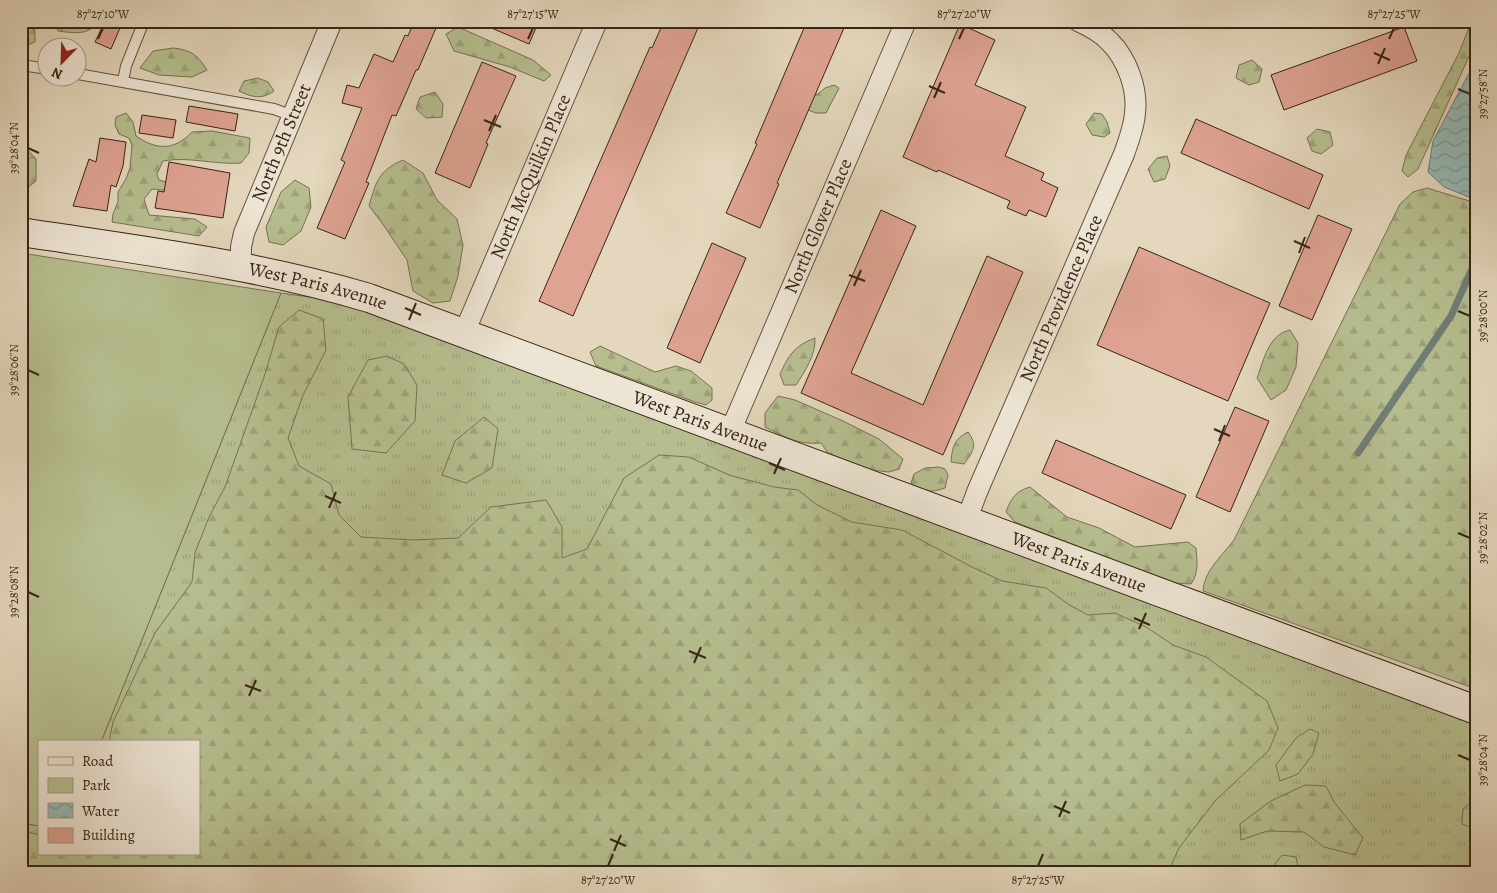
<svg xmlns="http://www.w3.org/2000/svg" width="1497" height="893" font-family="Alegreya,serif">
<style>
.grass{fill:url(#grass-tufts);stroke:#777252}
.forest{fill:url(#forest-firs);stroke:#777252}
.park{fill:#b6be8f;stroke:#777252}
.water{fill:url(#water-waves);stroke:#707e75}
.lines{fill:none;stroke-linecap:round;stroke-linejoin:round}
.stream{stroke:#707e75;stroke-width:7}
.building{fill:#dea392;stroke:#382515}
.lane-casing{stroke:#63523f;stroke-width:12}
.street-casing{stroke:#63523f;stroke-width:22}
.secondary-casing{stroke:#382515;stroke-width:30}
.lane{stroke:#ede5d4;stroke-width:10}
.street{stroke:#ede5d4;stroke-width:20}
.secondary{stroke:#ede5d4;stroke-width:28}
.ticks{fill:none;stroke:#382515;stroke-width:2}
.labels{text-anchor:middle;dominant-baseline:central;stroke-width:4;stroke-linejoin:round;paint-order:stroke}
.street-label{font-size:19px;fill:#382515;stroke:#ede5d4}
.neatline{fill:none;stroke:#382515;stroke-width:2}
.ticks-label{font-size:12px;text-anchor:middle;fill:#382515}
</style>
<defs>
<pattern id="grass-tufts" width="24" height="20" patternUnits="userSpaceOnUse" patternTransform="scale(1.25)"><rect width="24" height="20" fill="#b6be8f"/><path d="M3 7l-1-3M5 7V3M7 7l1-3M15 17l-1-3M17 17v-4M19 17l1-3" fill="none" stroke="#9da37a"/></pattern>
<pattern id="forest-firs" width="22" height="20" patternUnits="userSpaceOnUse" patternTransform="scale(1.25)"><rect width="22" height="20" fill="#b6be8f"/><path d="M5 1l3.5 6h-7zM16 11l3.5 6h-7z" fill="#9da37a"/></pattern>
<pattern id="water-waves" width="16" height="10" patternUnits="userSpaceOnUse" patternTransform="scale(1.25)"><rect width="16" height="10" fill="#95b9b5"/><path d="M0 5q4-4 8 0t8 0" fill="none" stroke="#7b9692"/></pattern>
</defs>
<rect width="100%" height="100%" fill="#e4d7bd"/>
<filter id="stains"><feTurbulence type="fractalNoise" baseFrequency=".004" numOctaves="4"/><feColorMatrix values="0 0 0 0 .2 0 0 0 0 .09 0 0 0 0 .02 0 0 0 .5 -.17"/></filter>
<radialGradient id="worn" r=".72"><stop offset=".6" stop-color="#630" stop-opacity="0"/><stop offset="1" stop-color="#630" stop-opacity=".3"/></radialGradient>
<!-- grass -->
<path class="grass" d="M281,293L323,299L359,309L1476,723V872H21V823L39,826V854H199V742H101Z"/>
<!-- forest -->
<path class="forest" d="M53,21H99C89,36 74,33 58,31Z
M1474,21H1476V41L1418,169L1408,177L1402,171L1406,155L1459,53L1468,30Z
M21,24L35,30V42L21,48Z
M458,27L533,60L551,75L544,81L510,67L454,51L446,34Z
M173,48C192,50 197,55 207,70L192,77L159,75L140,68L153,51Z
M1252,60L1262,69L1259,82L1249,85L1236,78L1239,65Z
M258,78L268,82L274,91C262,100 251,97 239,91L244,81Z
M834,85L839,88L826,113H816L803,108L807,94H818L825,88Z
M435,92L443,104L442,117L426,118L416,109L420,97Z
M126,113L133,122L136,136C156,150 174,151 192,132L212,131L250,138L249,153L241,163C214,165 188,156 163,161L157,174L159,180L176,185L191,193L152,189L144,199L149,215L195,219L207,227L199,236L112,222L113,214L118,202V192L126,179L130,168L132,145L129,138L119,134L115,125L116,117Z
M1094,113L1102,114L1107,122L1110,133L1104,137L1092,135L1086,124Z
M1317,129L1330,132L1333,145L1321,154L1312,151L1307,138Z
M21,146L25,147L36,159V181L21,193Z
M1167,156L1170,166L1165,179L1154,182L1148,169L1157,158Z
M403,160L423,173L437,200L457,219L463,245L458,276L450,301L433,303L413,291L407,260L382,223L369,206C376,182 378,171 403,160Z
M295,180L309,188L311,207L301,231L283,245L269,242L266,227L281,192Z
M1427,188L1476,203V689L1203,591C1204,571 1222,556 1234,540L1400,204L1413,192Z
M299,310L323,319L326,350L303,395L288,438L299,466L331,484L339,515L361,537L413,540L458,538L491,507L546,500L562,527V558L587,549L624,478L659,455L689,457L729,475L774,487L798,490L817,505L852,522L902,530L972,567L1002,581L1046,588L1068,604L1088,615L1115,613L1146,627L1173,645L1206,657L1267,701L1278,728L1269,750L1215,801L1179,848L1168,872H21V830L39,835V854H199V742H109L113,722L155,633L192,582L195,553L209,517L225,487L264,377L279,327Z
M1290,330L1298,343L1296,367L1286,390L1271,400L1257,378C1264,360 1268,335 1290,330Z
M815,338C816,355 805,371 796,385H784L780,374C789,355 794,346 815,338Z
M600,346L655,372L676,366L691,371L712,388V400L706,405L695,402L596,366L590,352Z
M387,356L404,364L417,385L415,421L386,453L352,449L348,397L368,360Z
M778,396L795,400L843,421L879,439L903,459L899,469L889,472L871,470L828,453L821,443C798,445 785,437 765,427V413Z
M484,417L498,429L492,468L466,483L442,475L455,441Z
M968,432C978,445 973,452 964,464L951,462C952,448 954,439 968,432Z
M939,467L945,469L948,475L945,488C931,493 923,492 911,483L914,474L925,468Z
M1030,487L1067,517L1099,528L1135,547L1188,542L1196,548C1197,561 1199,573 1191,584L1173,583L1015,522L1006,512C1011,498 1016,491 1030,487Z
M1310,729L1319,733L1313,754L1298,774L1280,781L1276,765L1296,738Z
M1305,785L1326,786L1334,802L1363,838L1355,855L1324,847L1304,832L1267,831L1241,840L1240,824L1271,801Z
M1476,798V829L1462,824L1463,809Z
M1282,855L1296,857L1299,872H1274L1275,864Z"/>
<!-- park -->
<path class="park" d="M21,253L281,293L101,742H39V826L21,823Z"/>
<!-- water -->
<path class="water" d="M1476,60V200L1444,187L1428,172L1433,141Z"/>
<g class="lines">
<!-- stream -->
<path class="stream" d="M1358,453L1451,316L1476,260"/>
</g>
<!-- building -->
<path class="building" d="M105,21H123L111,49L95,42Z
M414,21H439L418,70H416L396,116L392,115L366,182L369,183L345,239L317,228L345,162L341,160L362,108L342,103L347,85L359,88L374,54L393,62L405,35L408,36Z
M475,21H539L529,44Z
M664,21H701L573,316L539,301L650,47L652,48Z
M807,21H847L777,183L779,184L760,228L726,213L757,144L755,143Z
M960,24L995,40L975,85L1026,107L1005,156L1044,173L1041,180L1058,188L1046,217L1029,210L1026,216L1007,208L1010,201L938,170L937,172L903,157Z
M1404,27L1417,61L1284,110L1271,75Z
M482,62L516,76L486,143L488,144L470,188L435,173Z
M189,106L238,114L235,131L186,122Z
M142,115L176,120L173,138L139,133Z
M1196,119L1323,175L1309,209L1181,153Z
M100,138L126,142L123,166L116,187L111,185L107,211L73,206L89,159L96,162Z
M169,162L230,173L223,218L155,208L158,191L164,192Z
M881,210L916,226L851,373L923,405L987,256L1023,272L943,455L801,393Z
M1318,215L1352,229L1312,320L1279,306Z
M712,243L746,258L700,363L667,348Z
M1139,247L1270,303L1228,401L1097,345Z
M1235,407L1269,421L1230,512L1196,497Z
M1056,440L1186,495L1171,529L1042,473Z"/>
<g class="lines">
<defs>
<path id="lane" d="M21,65L48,69
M78,74L274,109L293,116
M123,81L126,66L144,21"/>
<g id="street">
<path id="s1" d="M241,267V247L244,233L332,21"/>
<path id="s2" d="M464,333L597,21"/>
<path id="s3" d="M730,432L906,21"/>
<path id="s4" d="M967,519L977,492L1124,154C1129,140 1134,127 1135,113C1138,89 1127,59 1110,42C1102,33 1089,26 1078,21"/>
</g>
<g id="secondary">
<path id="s5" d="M21,232C138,250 256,264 369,298L1476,710"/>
</g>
</defs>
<!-- lane casing -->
<use href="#lane" class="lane-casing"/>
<!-- street casing -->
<use href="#street" class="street-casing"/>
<!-- secondary casing -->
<use href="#secondary" class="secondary-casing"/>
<!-- lane -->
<use href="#lane" class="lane"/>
<!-- street -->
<use href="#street" class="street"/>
<!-- secondary -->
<use href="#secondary" class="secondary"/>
</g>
<!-- ticks -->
<path class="ticks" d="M98,39L103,28M528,39L533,28M959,39L964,28M1389,39L1394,28M1374,53L1390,60M1378,64L1385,48M929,86L945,93M1458,89L1470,94M934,98L941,82M484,120L501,127M489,131L496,115M28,148L39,153M1294,241L1310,248M1299,253L1305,237M849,275L865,281M854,286L861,270M405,308L421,315M1458,311L1470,316M409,320L416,303M28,370L39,375M1214,429L1230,436M1219,441L1225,425M769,463L785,470M774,474L781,458M325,496L341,503M329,508L336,492M1458,533L1470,538M28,592L39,597M1134,618L1150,625M1139,629L1146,613M689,651L706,658M694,663L701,647M245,685L261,691M249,696L256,680M1458,755L1470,760M1054,806L1070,813M1059,817L1066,801M610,839L626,846M614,851L621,835M608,866L613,854M1038,866L1043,854"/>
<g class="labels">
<!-- street labels -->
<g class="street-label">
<text stroke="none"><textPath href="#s1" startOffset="132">North 9th Street</textPath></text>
<text stroke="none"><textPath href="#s2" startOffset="170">North McQuilkin Place</textPath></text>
<text stroke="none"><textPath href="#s3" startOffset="224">North Glover Place</textPath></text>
<text stroke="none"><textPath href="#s5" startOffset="302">West Paris Avenue</textPath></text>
<text stroke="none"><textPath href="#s4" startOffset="240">North Providence Place</textPath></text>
<text stroke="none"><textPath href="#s5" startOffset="708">West Paris Avenue</textPath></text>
<text stroke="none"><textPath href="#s5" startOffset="1112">West Paris Avenue</textPath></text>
</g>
</g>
<!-- margin -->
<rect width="1497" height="893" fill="none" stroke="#e4d7bd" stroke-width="55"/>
<!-- legend -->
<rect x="38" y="740" width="162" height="115" fill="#ede5d4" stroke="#a59888"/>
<rect x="48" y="757" width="25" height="8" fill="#ede5d4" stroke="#a59888"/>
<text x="82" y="766" font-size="15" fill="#382515">Road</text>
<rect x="48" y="778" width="25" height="15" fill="#b6be8f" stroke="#a59888"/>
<text x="82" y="790" font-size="15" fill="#382515">Park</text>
<rect x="48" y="803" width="25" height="15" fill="url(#water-waves)" stroke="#a59888"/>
<text x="82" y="816" font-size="15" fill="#382515">Water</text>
<rect x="48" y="828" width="25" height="15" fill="#dea392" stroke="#a59888"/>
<text x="82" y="840" font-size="15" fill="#382515">Building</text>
<!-- north arrow -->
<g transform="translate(62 62) rotate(203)"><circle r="24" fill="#ede5d4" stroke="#a59888"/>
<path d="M0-4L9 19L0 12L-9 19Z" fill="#8f2418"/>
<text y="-8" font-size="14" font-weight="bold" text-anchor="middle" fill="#382515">N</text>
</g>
<rect x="28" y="28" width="1442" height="838" class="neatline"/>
<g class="ticks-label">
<text x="103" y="18">87°27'10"W</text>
<text x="533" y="18">87°27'15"W</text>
<text x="964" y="18">87°27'20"W</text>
<text x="1394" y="18">87°27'25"W</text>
<text transform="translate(1483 94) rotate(-90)" y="4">39°27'58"N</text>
<text transform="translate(14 148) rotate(-90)" y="4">39°28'04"N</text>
<text transform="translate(1483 316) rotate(-90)" y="4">39°28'00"N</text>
<text transform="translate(14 370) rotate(-90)" y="4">39°28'06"N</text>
<text transform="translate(1483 538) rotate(-90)" y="4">39°28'02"N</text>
<text transform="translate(14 592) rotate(-90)" y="4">39°28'08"N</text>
<text transform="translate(1483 760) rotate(-90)" y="4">39°28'04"N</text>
<text x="608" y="884">87°27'20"W</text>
<text x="1038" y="884">87°27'25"W</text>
</g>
<rect width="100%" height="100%" filter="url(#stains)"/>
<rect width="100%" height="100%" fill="url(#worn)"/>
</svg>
